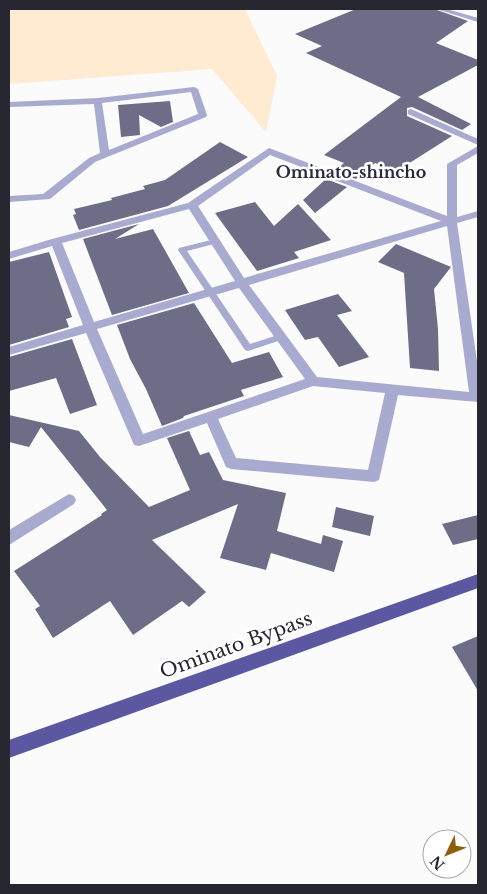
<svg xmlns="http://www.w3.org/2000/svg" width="487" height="894" font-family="'Libre Baskerville',serif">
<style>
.green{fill:#ffead2}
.building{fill:#6d6d87}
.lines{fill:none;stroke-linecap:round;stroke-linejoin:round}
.service{fill:#a9aad0;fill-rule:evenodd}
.minor{fill:#a9aad0;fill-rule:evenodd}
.trunk{fill:#5b57a0;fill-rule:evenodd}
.labels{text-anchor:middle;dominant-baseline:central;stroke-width:5;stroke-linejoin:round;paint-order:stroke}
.far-quarter-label{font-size:16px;font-weight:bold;fill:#29293f;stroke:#fff}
.near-street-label{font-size:19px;fill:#272732;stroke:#fff}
</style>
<rect width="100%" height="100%" fill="#fbfbfb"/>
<!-- green -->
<path class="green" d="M9,9H245L277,76L266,132L212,69L9,84Z"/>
<!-- building -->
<path class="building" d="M356,9H434L468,21L436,43L478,60V65L418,97L471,124L462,130L412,107L407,108V116L452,136L397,171L375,163L356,179L335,171L344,163L324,155L401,97L306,53L322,46L295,34Z
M170,101L173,122L161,127L139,115L140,135L121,137L118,105Z
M220,142L248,157L168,206L79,230L73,215L76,214L74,209L112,200L111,198L145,189L143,186L165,180Z
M326,179L347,187L315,213L303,200Z
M255,202L274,226L298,204L331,240L294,252L299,258L257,271L215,213Z
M139,224L115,239L153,229L189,293L112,315L83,239Z
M396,244L451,267L434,289L438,329L439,371L410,368L404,273L378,262Z
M49,252L72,317L66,319L69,327L9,345V262Z
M338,294L352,311L337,315L369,357L339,367L318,337L305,340L285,310Z
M194,303L232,363L269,352L283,377L241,390L244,396L184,416L183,418L162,426L146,389L130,359L117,325Z
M72,339L97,405L70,414L56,378L9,391V357Z
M9,415L79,431L100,457L149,507L190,490L167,438L189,431L200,455L209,452L223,480L286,493L277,531L321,544L323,535L343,541L334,572L271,553L266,570L220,558L238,504L152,540L206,592L189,607L182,601L133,635L110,601L53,638L35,609L40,606L14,571L102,515L101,514L107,510L41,427L29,447L9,442Z
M336,507L374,516L370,536L332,527Z
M478,515V539L453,545L442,524Z
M478,636V691L452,647Z"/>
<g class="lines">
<!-- service -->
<path class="service" d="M215,239L219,241L218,243L187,251L250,344L281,334L284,335L285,337L284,339L248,351L245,350L178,250L179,248Z"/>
<!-- minor -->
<path class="minor" d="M436,9H447L478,18V22Z
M194,87L198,89L207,115L206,117L95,162L50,199L9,202V196L43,194L89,158L100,153L94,104L9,107V102L98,98ZM191,92L198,114L109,150L102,103Z
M411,109L478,139V145L408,114V110Z
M478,146V153L457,165V217L478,211V217L457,223L478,368V402L398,395L379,480L374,482L231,469L226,467L207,423L139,446L134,445L86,333L9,355V347L83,325L52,246L9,259V252L52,239L188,203L269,148L447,216V164ZM270,155L441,221L244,278L198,206ZM189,209L235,281L94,322L62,243ZM447,226L469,392L317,377L249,285ZM239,288L305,379L143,434L97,329ZM313,386L385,393L368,470L236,458L218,419Z
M69,494L74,496L76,500L74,504L9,545V530Z"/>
<!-- trunk -->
<path class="trunk" d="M478,574V588L9,758V740Z"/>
</g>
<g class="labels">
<!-- far-quarter labels -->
<g class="far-quarter-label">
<text x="351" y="172">Ominato-shincho</text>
</g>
<!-- near-street labels -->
<g class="near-street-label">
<text transform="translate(236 645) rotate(-20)">Ominato Bypass</text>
</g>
</g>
<!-- border -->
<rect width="487" height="894" fill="none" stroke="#272732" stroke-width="20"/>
<!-- north arrow -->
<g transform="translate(447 854) rotate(227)"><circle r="24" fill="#ffffff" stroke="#a9a9ad"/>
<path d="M0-4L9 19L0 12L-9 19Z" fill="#905f0e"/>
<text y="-8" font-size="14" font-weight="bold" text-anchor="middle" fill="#272732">N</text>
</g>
</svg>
